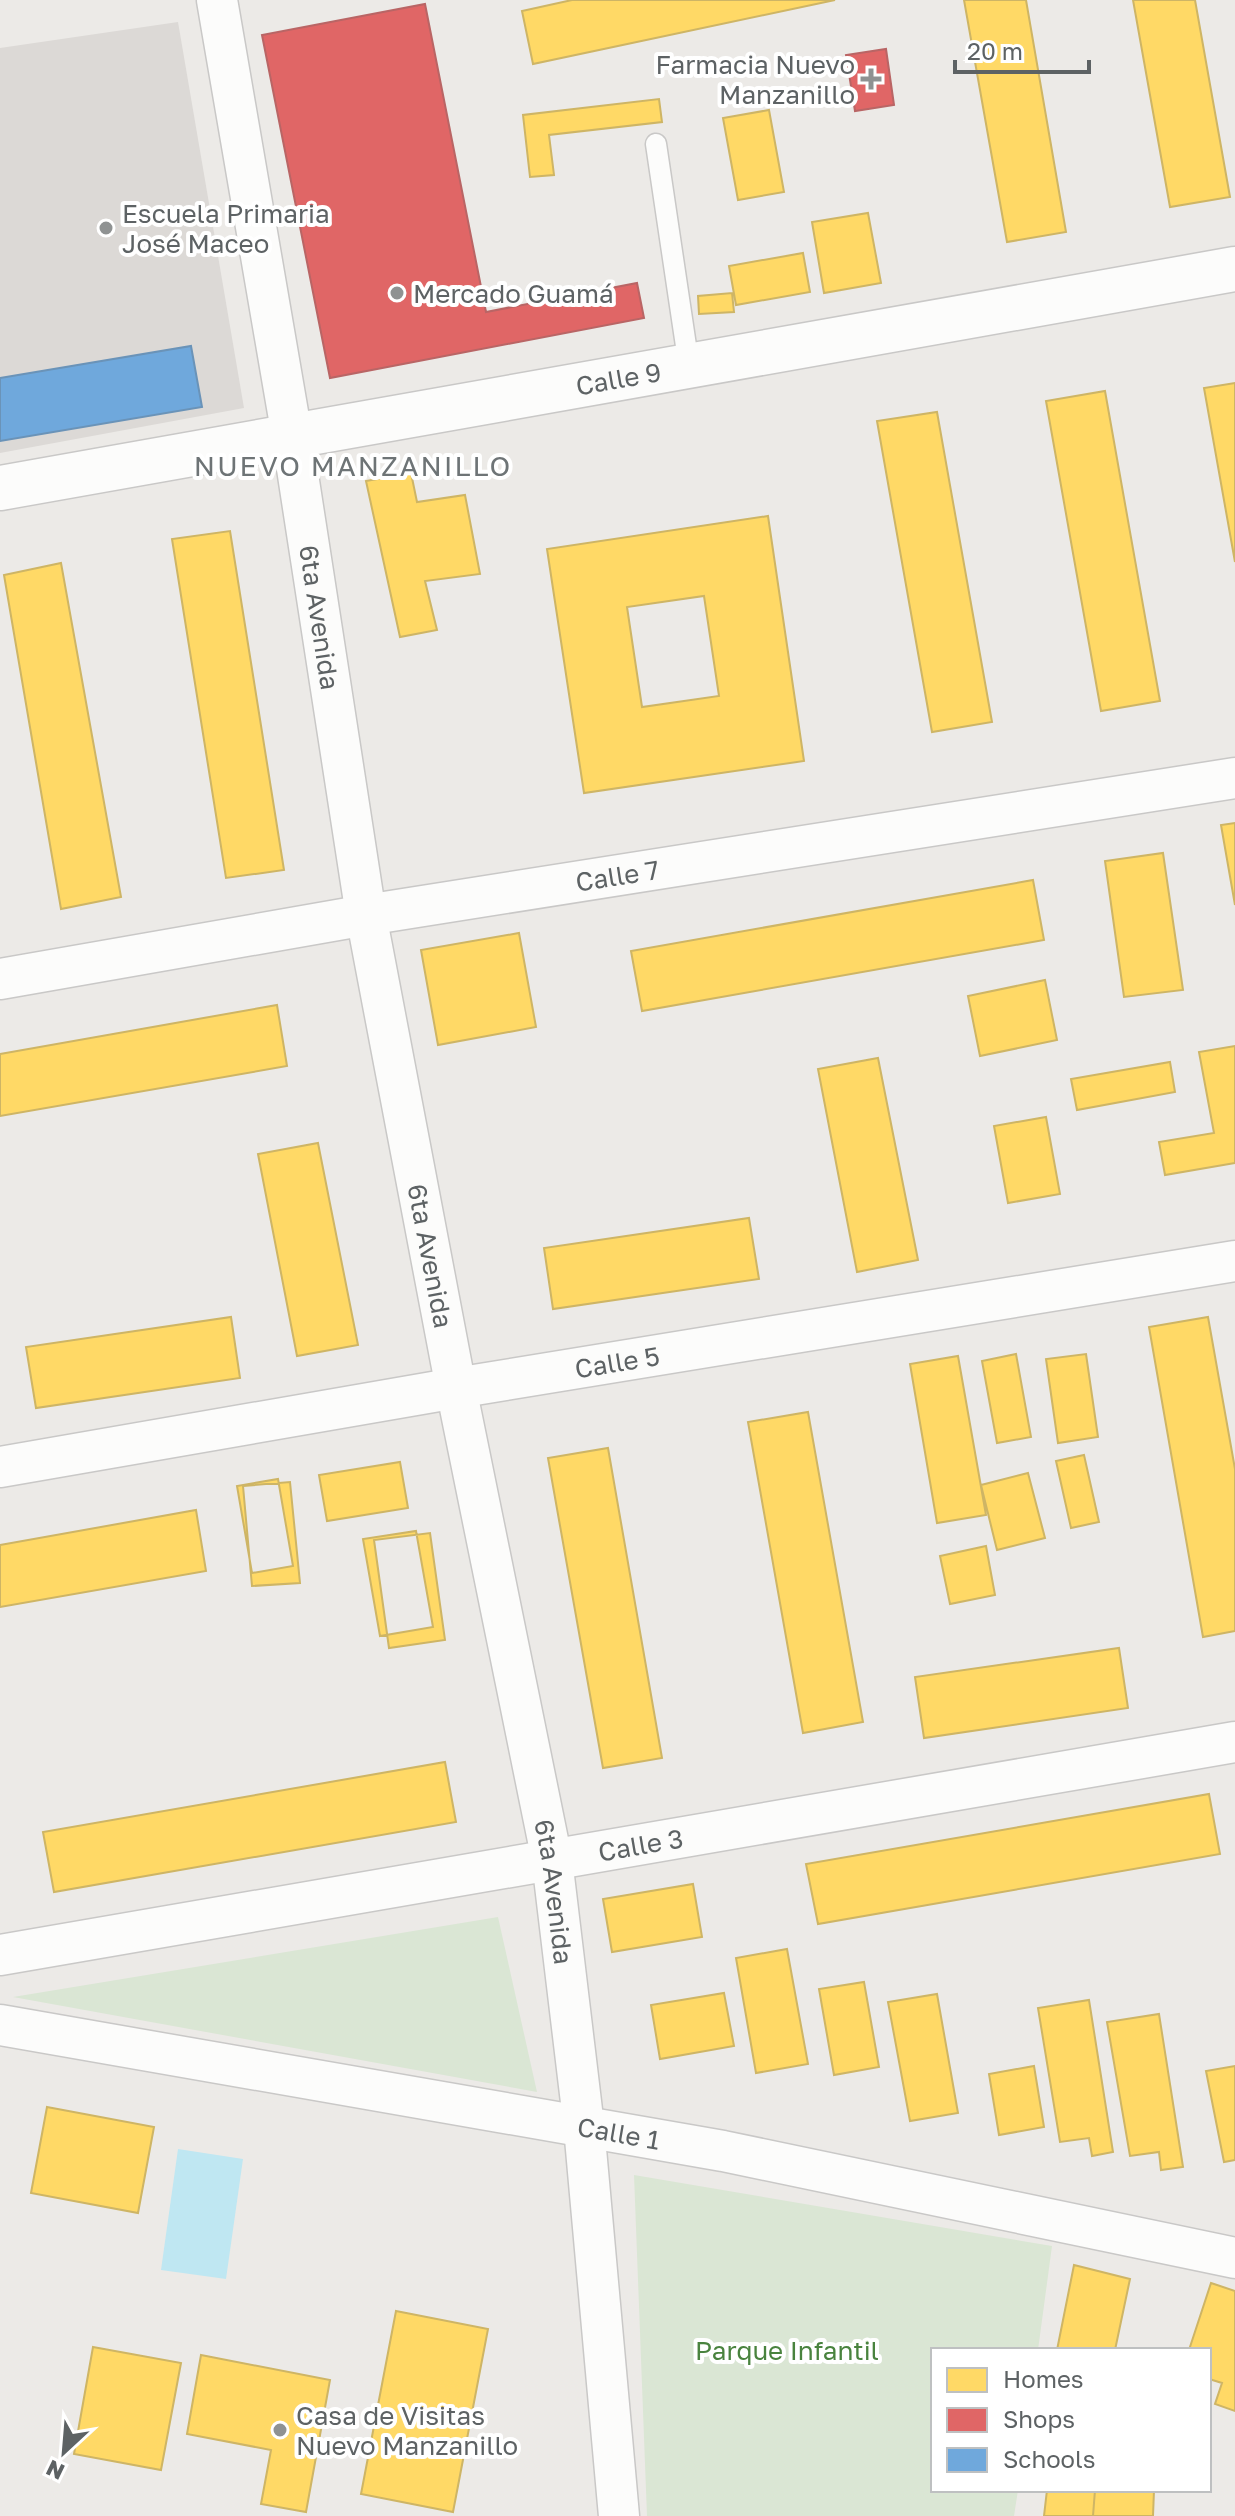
<svg xmlns="http://www.w3.org/2000/svg" width="1235" height="2516" font-family="'Golos Text',sans-serif">
<style>
.education{fill:#dcd9d6}
.green{fill:#dae6d4}
.water{fill:#bfe7f2}
.homes{fill:#ffd966;stroke:#ceb565;stroke-width:2;fill-rule:evenodd}
.shops{fill:#e06666;stroke:#b96565;stroke-width:2}
.schools{fill:#6fa8dc;stroke:#6a93b8;stroke-width:2}
.lines{fill:none;stroke-linecap:round;stroke-linejoin:round}
.service-casing{stroke:#c9c8c7;stroke-width:23}
.minor-casing{stroke:#c9c8c7;stroke-width:43}
.tertiary-casing{stroke:#c9c8c7;stroke-width:47}
.service{stroke:#fcfcfb;stroke-width:20}
.minor{stroke:#fcfcfb;stroke-width:40}
.tertiary{stroke:#fcfcfb;stroke-width:44}
.poi-dot{fill:#8f9292;stroke:#fff;stroke-width:3}
.labels{text-anchor:middle;dominant-baseline:central;stroke-width:8;stroke-linejoin:round;paint-order:stroke}
.poi-label{font-size:26px;fill:#5d6264;stroke:#fff;text-anchor:start}
.street-label{font-size:26px;fill:#5d6264;stroke:#fff}
.park-label{font-size:26px;fill:#49833e;stroke:#fff}
.neighbourhood-label{font-size:28px;letter-spacing:2px;fill:#6e7476;stroke:#fff}
</style>
<rect width="100%" height="100%" fill="#eceae7"/>
<!-- education -->
<path class="education" d="M178,22L244,408L0,453V48Z"/>
<!-- green -->
<path class="green" d="M498,1917L537,2092L13,1997Z
M634,2175L1052,2246L1038,2350H933V2490H1018L1014,2516H647Z"/>
<!-- water -->
<path class="water" d="M178,2149L243,2159L226,2279L161,2270Z"/>
<!-- homes -->
<path class="homes" d="M572,0H835L533,64L522,11Z
M964,0H1026L1066,232L1007,242Z
M1133,0H1195L1230,197L1170,207Z
M659,99L662,122L549,135L554,175L530,177L523,115Z
M769,110L784,192L738,200L723,118Z
M868,213L881,283L824,293L812,222Z
M803,253L810,292L736,305L729,266Z
M732,293L734,312L699,314L698,296Z
M1235,383V562L1204,388Z
M1105,391L1160,701L1101,711L1046,401Z
M937,412L992,722L932,732L877,421Z
M411,473L417,502L465,495L480,574L425,581L437,630L400,637L366,481Z
M768,516L804,761L584,793L547,549ZM704,596L719,696L642,707L627,607Z
M230,531L284,870L226,878L172,539Z
M61,563L121,897L61,909L4,575Z
M1235,823V905L1221,825Z
M1163,853L1183,990L1124,997L1105,861Z
M1033,880L1044,940L642,1011L631,951Z
M519,933L536,1027L438,1045L421,950Z
M1045,980L1057,1040L980,1056L968,996Z
M277,1005L287,1066L0,1116V1054Z
M1235,1046V1163L1165,1175L1159,1142L1214,1133L1199,1052Z
M878,1058L918,1260L857,1272L818,1069Z
M1170,1062L1175,1092L1077,1110L1071,1079Z
M1046,1117L1060,1194L1008,1203L994,1126Z
M318,1143L358,1345L297,1356L258,1154Z
M749,1218L759,1279L553,1309L544,1248Z
M231,1317L240,1378L36,1408L26,1347Z
M1208,1317L1235,1469V1631L1203,1637L1149,1327Z
M1016,1354L1031,1437L997,1443L982,1361Z
M1086,1354L1098,1437L1058,1443L1046,1359Z
M958,1356L986,1515L937,1523L910,1364Z
M808,1412L863,1722L803,1733L748,1422Z
M608,1448L662,1758L603,1768L548,1458Z
M1084,1455L1099,1522L1071,1528L1056,1461Z
M400,1462L408,1508L327,1521L319,1475Z
M1028,1473L1045,1538L997,1550L981,1485Z
M278,1479L293,1566L252,1573L237,1486Z
M290,1482L300,1583L252,1586L243,1486Z
M196,1510L206,1571L0,1607V1545Z
M416,1531L433,1627L380,1636L363,1539Z
M430,1533L445,1640L389,1648L374,1540Z
M986,1546L995,1595L950,1604L940,1556Z
M1119,1648L1128,1708L924,1738L915,1677Z
M445,1762L456,1822L54,1892L43,1832Z
M1209,1794L1220,1854L818,1924L806,1864Z
M693,1884L702,1937L612,1952L603,1899Z
M787,1949L808,2064L756,2073L736,1958Z
M864,1982L879,2067L834,2075L819,1989Z
M724,1993L734,2046L660,2059L651,2005Z
M937,1994L958,2113L910,2121L888,2002Z
M1089,2000L1113,2152L1092,2156L1089,2138L1060,2142L1038,2008Z
M1159,2014L1183,2167L1161,2170L1159,2152L1130,2156L1107,2022Z
M1034,2066L1044,2127L999,2135L989,2074Z
M1235,2066V2160L1224,2162L1206,2071Z
M47,2107L154,2127L138,2213L31,2193Z
M1074,2265L1130,2279L1115,2350H1057Z
M1211,2283L1235,2291V2411L1215,2404L1222,2383L1209,2379V2350H1189Z
M396,2311L488,2329L453,2512L361,2494Z
M93,2347L181,2363L161,2470L74,2454Z
M201,2355L330,2380L306,2512L261,2504L271,2450L187,2434Z
M1047,2490H1095L1093,2516H1044Z
M1095,2490H1154L1153,2516H1093Z"/>
<!-- shops -->
<path class="shops" d="M425,4L486,312L637,283L644,318L330,378L262,35Z
M886,49L894,105L855,111L846,55Z"/>
<!-- schools -->
<path class="schools" d="M191,346L202,407L0,441V378Z"/>
<g class="lines">
<defs>
<path id="service" d="M656,144L689,366"/>
<g id="minor">
<path id="s1" d="M217,0L292,436L366,915L456,1388L552,1860L584,2127L619,2516"/>
<path id="s2" d="M0,979L366,915L1235,778"/>
<path id="s3" d="M0,1467L456,1388L1235,1261"/>
<path id="s4" d="M0,1955L1235,1742"/>
<path id="s5" d="M0,2025L723,2151L1235,2258"/>
</g>
<g id="tertiary">
<path id="s6" d="M0,488L1235,269"/>
</g>
</defs>
<!-- service casing -->
<use href="#service" class="service-casing"/>
<!-- minor casing -->
<use href="#minor" class="minor-casing"/>
<!-- tertiary casing -->
<use href="#tertiary" class="tertiary-casing"/>
<!-- service -->
<use href="#service" class="service"/>
<!-- minor -->
<use href="#minor" class="minor"/>
<!-- tertiary -->
<use href="#tertiary" class="tertiary"/>
</g>
<!-- markers -->
<g class="poi-dot">
<path d="M867 67h8v8h8v8h-8v8h-8v-8h-8v-8h8z"/>
<circle cx="106" cy="228" r="8"/>
<circle cx="397" cy="293" r="8"/>
<circle cx="280" cy="2430" r="8"/>
</g>
<g class="labels">
<!-- poi labels -->
<g class="poi-label">
<text x="855" y="64" text-anchor="end">Farmacia Nuevo<tspan x="855" dy="30">Manzanillo</tspan></text>
<text x="122" y="213">Escuela Primaria<tspan x="122" dy="30">José Maceo</tspan></text>
<text x="413" y="293">Mercado Guamá</text>
<text x="296" y="2415">Casa de Visitas<tspan x="296" dy="30">Nuevo Manzanillo</tspan></text>
</g>
<!-- street labels -->
<g class="street-label">
<text stroke="none"><textPath href="#s6" startOffset="628">Calle 9</textPath></text>
<text stroke="none"><textPath href="#s1" startOffset="626">6ta Avenida</textPath></text>
<text stroke="none"><textPath href="#s2" startOffset="626">Calle 7</textPath></text>
<text stroke="none"><textPath href="#s1" startOffset="1274">6ta Avenida</textPath></text>
<text stroke="none"><textPath href="#s3" startOffset="626">Calle 5</textPath></text>
<text stroke="none"><textPath href="#s4" startOffset="650">Calle 3</textPath></text>
<text stroke="none"><textPath href="#s1" startOffset="1922">6ta Avenida</textPath></text>
<text stroke="none"><textPath href="#s5" startOffset="628">Calle 1</textPath></text>
</g>
<!-- park labels -->
<g class="park-label">
<text x="787" y="2350">Parque Infantil</text>
</g>
<!-- neighbourhood labels -->
<g class="neighbourhood-label">
<text x="353" y="465">NUEVO MANZANILLO</text>
</g>
</g>
<!-- legend -->
<rect x="931" y="2348" width="280" height="144" fill="#ffffff" stroke="#bec0c1" stroke-width="2"/>
<rect x="947" y="2368" width="40" height="24" fill="#ffd966" stroke="#bec0c1" stroke-width="2"/>
<text x="1003" y="2388" font-size="24" fill="#5d6264">Homes</text>
<rect x="947" y="2408" width="40" height="24" fill="#e06666" stroke="#bec0c1" stroke-width="2"/>
<text x="1003" y="2428" font-size="24" fill="#5d6264">Shops</text>
<rect x="947" y="2448" width="40" height="24" fill="#6fa8dc" stroke="#bec0c1" stroke-width="2"/>
<text x="1003" y="2468" font-size="24" fill="#5d6264">Schools</text>
<!-- north arrow -->
<g transform="translate(64 2452) rotate(206)" stroke="#ffffff" stroke-width="6" paint-order="stroke">
<path d="M0-6L14 30L0 20L-14 30Z" fill="#5d6264"/>
<text y="-12" font-size="22" font-weight="bold" text-anchor="middle" fill="#5d6264">N</text>
</g>
<!-- scale -->
<path d="M955 60v12h134v-12" fill="none" stroke="#5d6264" stroke-width="4"/>
<text x="967" y="60" font-size="24" fill="#5d6264" stroke="#ffffff" stroke-width="6" paint-order="stroke">20 m</text>
</svg>
